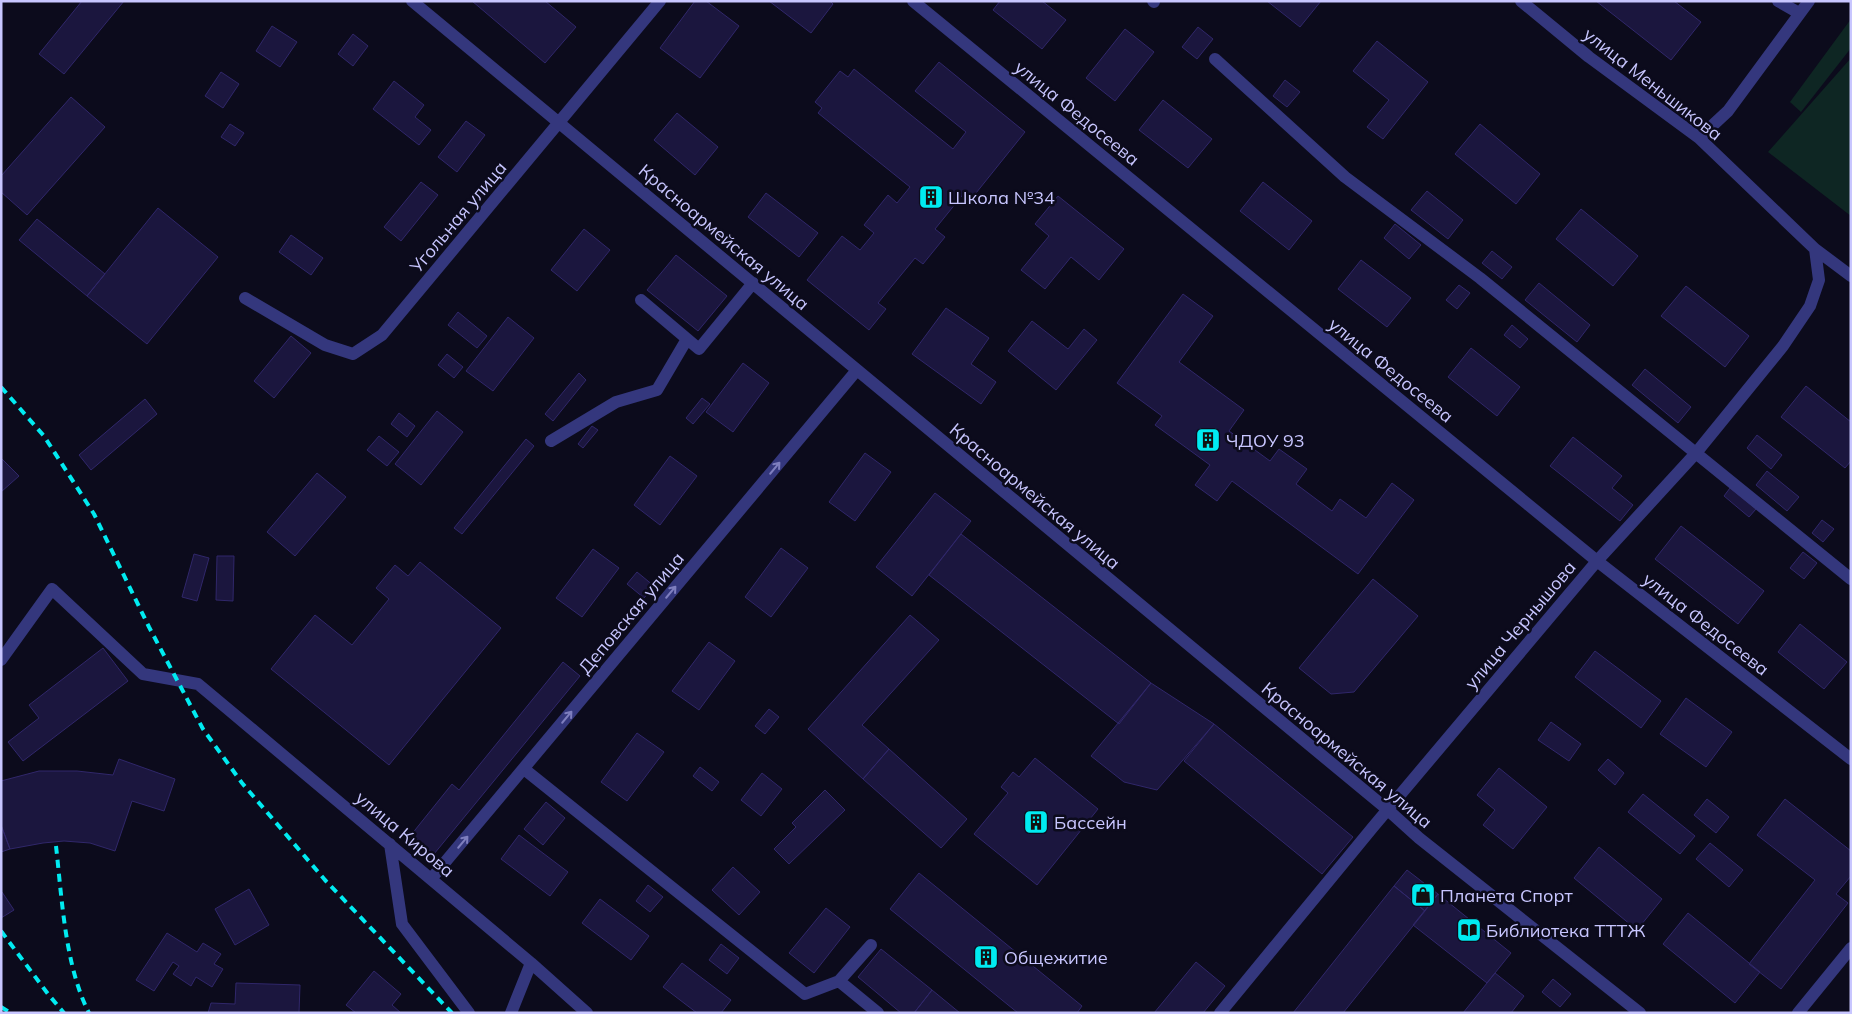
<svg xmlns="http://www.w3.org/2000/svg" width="1852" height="1014" font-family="Mulish,sans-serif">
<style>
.green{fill:#0e2623}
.building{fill:#1b163e;stroke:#30276a}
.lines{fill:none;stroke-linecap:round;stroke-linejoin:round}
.minor{stroke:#34377d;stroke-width:12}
.rail{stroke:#00ebf1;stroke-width:4;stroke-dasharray:8 6;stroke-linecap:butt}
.oneway{stroke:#7e7ebe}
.labels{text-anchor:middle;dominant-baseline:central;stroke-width:5;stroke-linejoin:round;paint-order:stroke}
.street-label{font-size:18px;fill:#c8c6ff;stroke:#0c0b1c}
.poi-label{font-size:18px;fill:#c8c6ff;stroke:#0c0b1c;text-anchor:start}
</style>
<rect width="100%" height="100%" fill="#0c0b1c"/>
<!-- green -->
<path class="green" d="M1851,19V48L1801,112L1790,102Z
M1851,58V216L1768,152Z"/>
<!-- building -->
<path class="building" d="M82,1H124L64,74L39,54Z
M472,1H545L576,27L545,63Z
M695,1H706L739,26L700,78L660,48Z
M769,1H830L833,4L811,33Z
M1000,1H1042L1066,20L1042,49L993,10Z
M1267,1H1321L1300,27Z
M1596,1H1674L1701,22L1671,60Z
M272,26L297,42L280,67L256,51Z
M1198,27L1213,39L1197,59L1182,47Z
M1125,29L1154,52L1115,101L1086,78Z
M353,34L368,46L353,66L338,54Z
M1377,41L1428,82L1383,139L1367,127L1389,100L1353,71Z
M939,62L1025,132L972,198L965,192L935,229L945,237L923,264L915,258L878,303L886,309L869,330L807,280L842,236L860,250L874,233L864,225L888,195L897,203L910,187L818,113L822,108L815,102L840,71L848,77L854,69L953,149L966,132L915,91Z
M221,72L239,84L223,108L205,96Z
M1285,80L1300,92L1287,107L1273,96Z
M394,81L424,105L415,117L431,130L419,145L373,109Z
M71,97L105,127L27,215L1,192V176Z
M1163,100L1212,139L1188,168L1139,130Z
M677,113L718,147L695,175L654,140Z
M466,121L485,135L457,172L438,157Z
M230,124L244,133L235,146L221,137Z
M1480,124L1540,174L1516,204L1455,154Z
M421,182L438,195L401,241L384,227Z
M1263,182L1312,221L1289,250L1240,211Z
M1427,191L1463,220L1448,239L1411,210Z
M766,193L818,233L799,257L748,217Z
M1058,196L1124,249L1099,280L1071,257L1045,289L1021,270L1049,236L1035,224Z
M158,208L218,257L147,344L87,296Z
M1581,209L1638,256L1613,286L1556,239Z
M37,219L105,274L87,296L19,240Z
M1395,224L1421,245L1409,259L1384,238Z
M584,229L610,250L577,291L551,270Z
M291,235L323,258L311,275L279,252Z
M1492,251L1512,267L1502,279L1482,263Z
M676,255L727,296L698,331L647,290Z
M1361,260L1411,298L1387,327L1338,289Z
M1539,283L1590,325L1577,342L1525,300Z
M1459,285L1470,293L1457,309L1446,300Z
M1686,286L1749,336L1725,367L1661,316Z
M1183,294L1213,316L1179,362L1244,410L1229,431L1270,461L1279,449L1307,469L1296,484L1332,511L1340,499L1366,518L1392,483L1414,500L1358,574L1232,481L1217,501L1195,485L1210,465L1155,425L1162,416L1117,383Z
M946,308L989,338L971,364L996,382L981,404L912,354Z
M458,312L487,336L477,348L448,325Z
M508,317L534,338L493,391L466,371Z
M1032,321L1068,349L1084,329L1097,340L1056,390L1008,351Z
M1512,325L1528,339L1520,348L1504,335Z
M291,336L311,353L274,398L254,381Z
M1471,348L1520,387L1497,416L1448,377Z
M447,354L463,367L454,378L438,365Z
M743,363L769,383L733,432L706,412Z
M1645,369L1691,407L1678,423L1632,385Z
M579,373L586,380L553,421L545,414Z
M1806,386L1851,422V461L1845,468L1781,417Z
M702,398L710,404L693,424L686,418Z
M145,399L157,414L91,470L79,455Z
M437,411L463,432L421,485L395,464Z
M399,413L415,426L407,437L391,424Z
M592,426L598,430L583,448L578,444Z
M1757,435L1782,455L1771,469L1747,448Z
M379,436L399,452L387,466L367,450Z
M1573,437L1622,476L1612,488L1633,505L1620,521L1550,466Z
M526,439L534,446L462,534L454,528Z
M865,453L891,472L855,521L829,502Z
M670,456L697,476L660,525L634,505Z
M1,458L19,476L1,492Z
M1767,471L1799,497L1787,511L1756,485Z
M317,473L346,497L295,556L267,532Z
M1730,488L1756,509L1749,517L1724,496Z
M935,493L971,521L912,596L876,567Z
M1822,520L1834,529L1823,542L1812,533Z
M1681,526L1764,591L1738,624L1655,559Z
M961,534L1151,683L1119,724L929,575Z
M781,548L808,568L771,617L745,597Z
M593,549L619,568L582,617L556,598Z
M1803,552L1817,563L1804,579L1790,568Z
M194,554L209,558L197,601L182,597Z
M217,556H234L233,601L216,600Z
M420,562L501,628L389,765L271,669L315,615L352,645L389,599L376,588L395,565L408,576Z
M637,572L654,586L644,598L627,584Z
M1373,579L1418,616L1354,692L1331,694L1299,668Z
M910,615L939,640L862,725L889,749L863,779L808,729Z
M1800,624L1847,662L1824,689L1778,652Z
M709,642L735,661L699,710L672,691Z
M103,648L128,681L23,761L8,742L39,718L29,705Z
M1595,651L1661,701L1641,728L1575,677Z
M563,662L580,676L434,854L411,835L452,784L459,790Z
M1151,683L1214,724L1157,790L1124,782L1091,756Z
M1686,698L1732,732L1706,767L1660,734Z
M769,709L779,717L765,734L755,726Z
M1551,722L1581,744L1569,761L1538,740Z
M1214,724L1353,837L1322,874L1184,761Z
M637,733L664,752L627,801L601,782Z
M889,749L967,819L941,848L863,779Z
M1035,758L1098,809L1037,885L974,834L1008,793L1001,787L1013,772L1019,777Z
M119,759L175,779L164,811L132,801L115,851L90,843L64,841L43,843L10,849L1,825V781L39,771H77L113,775Z
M1608,759L1624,773L1615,785L1598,770Z
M700,767L719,782L712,791L693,776Z
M1499,768L1547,807L1513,849L1483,825L1495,810L1477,795Z
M762,773L782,789L761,816L741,800Z
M825,790L845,810L789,864L774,849L796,827L792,823Z
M1643,794L1695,836L1680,854L1628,812Z
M1707,799L1729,817L1716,833L1694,815Z
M1785,799L1851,851V876L1836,894L1848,903L1781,989L1749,964L1815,880L1757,835Z
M546,802L565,818L543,845L524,829Z
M1,825L10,849L1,852Z
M519,835L568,872L550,896L501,859Z
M1710,843L1743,870L1729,887L1696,859Z
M1599,847L1662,899L1637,930L1574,878Z
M733,867L760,892L739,915L712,890Z
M1407,870L1438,894L1425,911L1394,886Z
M919,873L1082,1006L1077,1013H1018L890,909Z
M648,885L663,897L650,912L636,901Z
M1394,886L1425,911L1343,1013H1293Z
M249,889L269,925L235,945L215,909Z
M2,892L14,910L1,918V893Z
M1438,894L1511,953L1487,983L1413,925Z
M600,899L649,936L631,960L582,923Z
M826,908L850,927L814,973L789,953Z
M1688,913L1760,972L1735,1003L1663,944Z
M167,933L197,952L203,943L221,954L214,964L223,969L212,987L196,977L191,986L173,974L179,966L173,962L154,991L136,980Z
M721,944L739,958L727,974L709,960Z
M881,949L932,990L914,1013H901L858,977Z
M1196,962L1225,986L1203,1013H1154Z
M682,963L731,1000L721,1013H697L663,987Z
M374,971L401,994L392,1005L401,1013H356L346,1005Z
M1495,973L1524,996L1511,1013H1463Z
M1553,979L1571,994L1560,1007L1542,992Z
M236,983L300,985L299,1013H208L211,1003L235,1004Z
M932,990L960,1013H914Z"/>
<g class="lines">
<!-- minor -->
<path class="minor" d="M412,1L1388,810L1419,838L1640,1013
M913,1L1597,561L1851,759
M1153,1L1154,2
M1521,1L1589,57L1699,138L1815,249L1851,276
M1778,1L1799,13
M1215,59L1345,177L1480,278L1851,579
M1699,138L1728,111L1809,1
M245,298L325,345L353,354L382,335L660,1
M641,300L699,349L753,283
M551,441L616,402L657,390L687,339
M1,660L52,589L143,674L198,684L531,963L587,1013
M524,769L805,994L839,981L878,1013
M390,844L402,924L469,1013
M431,879L857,370
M839,981L871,945
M511,1013L531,963
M1220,1013L1373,827L1597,561L1696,453L1783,346L1810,306L1819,280L1815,249
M1798,1013L1851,948"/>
<!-- rail -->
<path class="rail" d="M1,387L44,436L94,514L149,627L203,729L242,783L325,880L452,1013
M56,846C62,899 65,966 89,1013
M1,931L48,994L64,1013
M1,1007L11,1013"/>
</g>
<!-- one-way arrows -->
<defs><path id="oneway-shaft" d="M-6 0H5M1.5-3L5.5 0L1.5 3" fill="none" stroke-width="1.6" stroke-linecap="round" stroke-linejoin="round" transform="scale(1.25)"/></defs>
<g class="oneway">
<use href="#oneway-shaft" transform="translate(775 468) rotate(-50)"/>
<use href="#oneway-shaft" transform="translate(671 592) rotate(-50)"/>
<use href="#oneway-shaft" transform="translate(567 717) rotate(-50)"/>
<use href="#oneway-shaft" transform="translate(463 842) rotate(-50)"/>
</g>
<!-- icons -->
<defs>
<symbol id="building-square" viewBox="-11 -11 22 22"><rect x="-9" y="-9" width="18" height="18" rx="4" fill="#00ebf1" stroke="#0c0b1c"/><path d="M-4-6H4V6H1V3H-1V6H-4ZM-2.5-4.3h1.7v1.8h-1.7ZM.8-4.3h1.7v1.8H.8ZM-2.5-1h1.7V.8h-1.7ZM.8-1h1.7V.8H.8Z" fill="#111"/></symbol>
<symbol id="shop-square" viewBox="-11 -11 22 22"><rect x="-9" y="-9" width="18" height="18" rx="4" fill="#00ebf1" stroke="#0c0b1c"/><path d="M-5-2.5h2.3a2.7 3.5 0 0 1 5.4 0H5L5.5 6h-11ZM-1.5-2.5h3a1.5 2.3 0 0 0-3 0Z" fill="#111"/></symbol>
<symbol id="library-square" viewBox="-11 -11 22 22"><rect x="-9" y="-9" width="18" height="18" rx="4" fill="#00ebf1" stroke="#0c0b1c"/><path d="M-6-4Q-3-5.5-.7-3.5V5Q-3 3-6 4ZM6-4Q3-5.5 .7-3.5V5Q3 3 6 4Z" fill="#111"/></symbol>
</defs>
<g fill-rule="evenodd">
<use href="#building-square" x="917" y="183" width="28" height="28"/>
<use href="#building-square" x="1194" y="426" width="28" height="28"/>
<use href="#building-square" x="1022" y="808" width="28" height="28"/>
<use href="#shop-square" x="1409" y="881" width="28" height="28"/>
<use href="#library-square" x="1455" y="916" width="28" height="28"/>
<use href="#building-square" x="972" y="943" width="28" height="28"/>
</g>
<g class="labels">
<!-- street labels -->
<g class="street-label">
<text transform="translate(1653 84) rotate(38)">улица Меньшикова</text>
<text transform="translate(1077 113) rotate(39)">улица Федосеева</text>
<text transform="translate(458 217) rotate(-50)">Угольная улица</text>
<text transform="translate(724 237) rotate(40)">Красноармейская улица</text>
<text transform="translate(1391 370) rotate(39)">улица Федосеева</text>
<text transform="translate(1035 496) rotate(40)">Красноармейская улица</text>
<text transform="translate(631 613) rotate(-50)">Деповская улица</text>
<text transform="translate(1706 624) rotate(38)">улица Федосеева</text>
<text transform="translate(1520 625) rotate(-50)">улица Чернышова</text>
<text transform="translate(1347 755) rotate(40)">Красноармейская улица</text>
<text transform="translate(405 834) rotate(40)">улица Кирова</text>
</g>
<!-- poi labels -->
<g class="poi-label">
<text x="948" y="197">Школа №34</text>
<text x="1226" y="440">ЧДОУ 93</text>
<text x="1054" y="822">Бассейн</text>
<text x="1440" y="895">Планета Спорт</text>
<text x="1486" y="930">Библиотека ТТТЖ</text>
<text x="1004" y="957">Общежитие</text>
</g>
</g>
<!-- border -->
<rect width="1852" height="1014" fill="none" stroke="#c8c6ff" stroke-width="5"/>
</svg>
